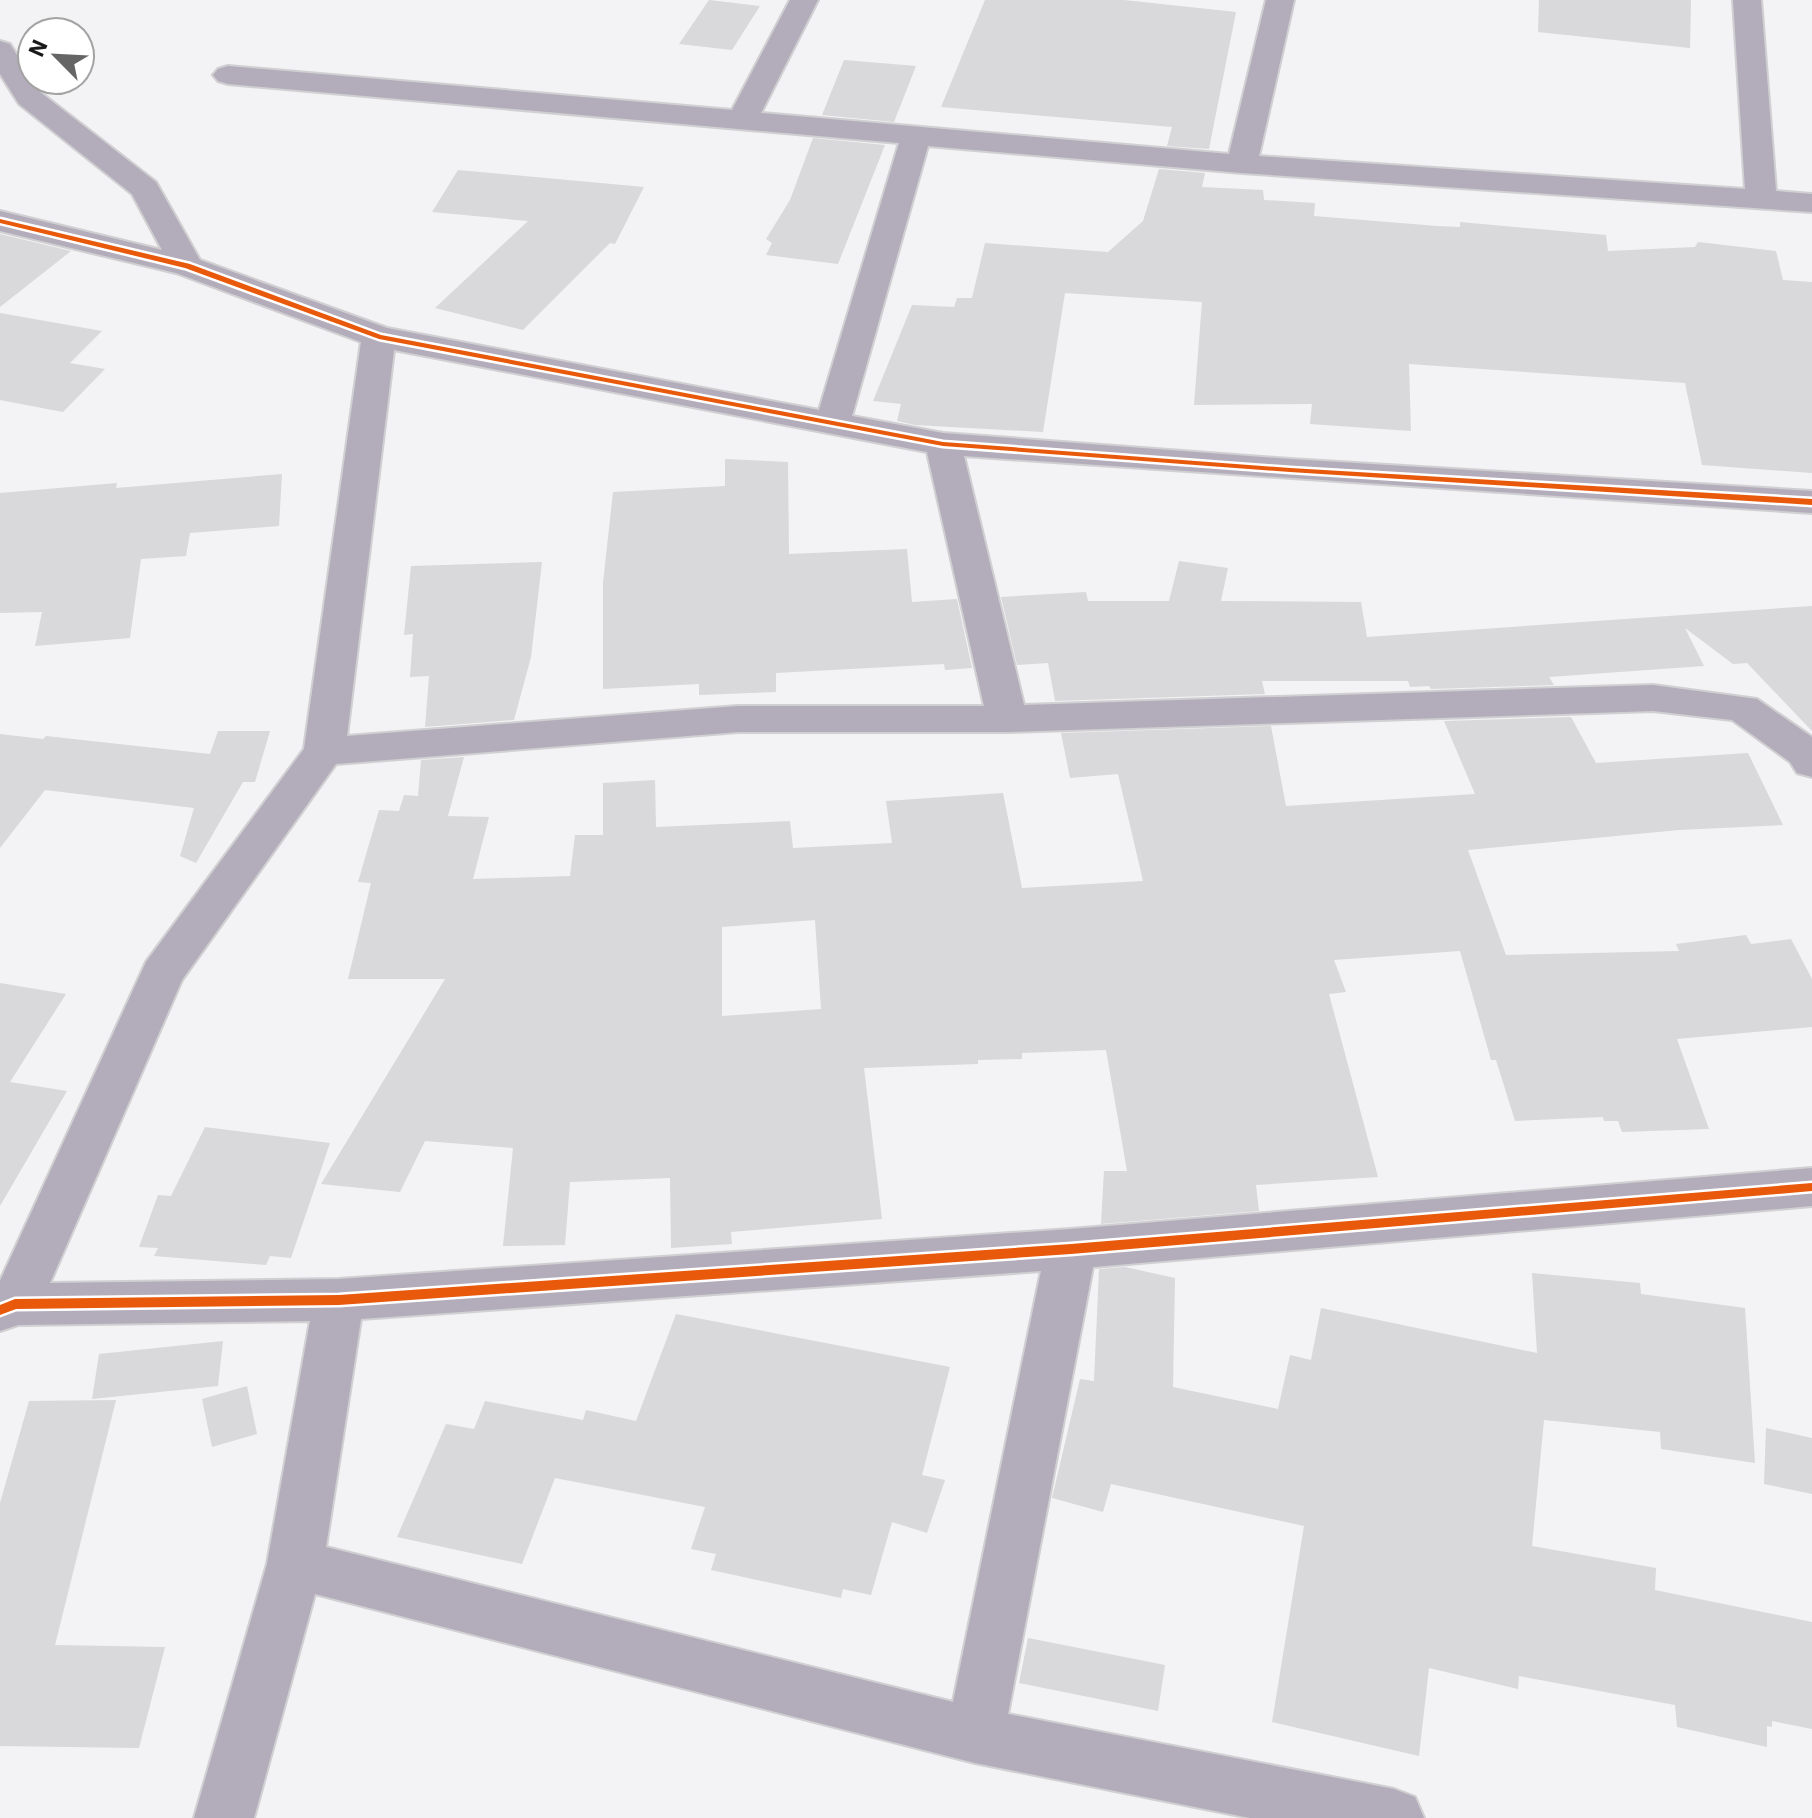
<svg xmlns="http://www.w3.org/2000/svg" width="1812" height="1818" font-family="'IBM Plex Sans',sans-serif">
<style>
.building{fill:#d9d8da;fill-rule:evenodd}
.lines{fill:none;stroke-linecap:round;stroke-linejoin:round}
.minor-casing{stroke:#d0cfd1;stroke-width:4}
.minor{fill:#b3acba;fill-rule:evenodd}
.cycleway-casing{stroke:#fff;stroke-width:5}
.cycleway{fill:#e8590c;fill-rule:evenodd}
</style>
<rect width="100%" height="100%" fill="#f3f2f4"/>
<!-- building -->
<path class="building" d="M709,0L760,6L732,50L679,44Z
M985,0H1124L1236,12L1209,149L1167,146L1172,127L941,107Z
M1539,0H1691L1690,48L1538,32Z
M844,60L916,66L894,122L822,115Z
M813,138L885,145L838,264L766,255L772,243L766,239L790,200Z
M1159,169L1205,173L1202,187L1263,190L1264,200L1315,203L1314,216L1437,226L1460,227V222L1606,235L1608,251L1695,247L1698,242L1776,251L1783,280L1812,282V473L1702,465L1685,383L1409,364L1411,431L1310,424L1312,404L1194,405L1202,302L1065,293L1043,432L915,425L897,421L901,404L873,401L912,305L954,307L957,298H972L985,243L1108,252L1143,221Z
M458,170L644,187L615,244L610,243L523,330L435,308L528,221L432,212Z
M0,234L71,251L0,307Z
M0,313L102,331L70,363L105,369L63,412L0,400Z
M725,459L788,462L789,554L907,549L912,602L957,599L972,668L945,670L944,664L776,673V692L699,695V684L603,689V583L613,492L725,486Z
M282,474L279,526L190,533L186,556L141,559L130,638L35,646L42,612L0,613V493L117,483L116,488Z
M1179,561L1228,568L1221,601L1361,602L1367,637L1812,606V731L1747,663L1733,664L1685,628L1704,666L1549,677L1554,685L1431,689L1429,686L1410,687L1408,681H1262L1265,694L1055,701L1048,663L1017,665L1001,597L1086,592L1088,601H1169Z
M542,562L531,657L514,720L425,727L429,676L410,677L413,634L404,635L411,566Z
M1571,717L1596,763L1748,753L1783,825L1679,830L1468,850L1506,955L1679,951L1676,944L1746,935L1751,944L1791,939L1812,979V1027L1677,1039L1709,1129L1622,1132L1618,1121H1604L1603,1117L1515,1121L1496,1060H1491L1460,951L1334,960L1346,992L1329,994L1378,1177L1256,1185L1259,1211L1101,1224L1104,1171H1127L1106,1050L1022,1053V1059L978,1060V1064L864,1068L882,1219L731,1232L732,1244L671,1248L670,1178L570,1182L565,1245L503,1246L513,1148L425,1141L400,1192L321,1184L445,979H348L371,883L358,882L379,810L399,811L404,795L418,796L421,760L464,757L448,816L489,817L473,879L570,876L575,835H603V783L655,780L656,827L790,821L793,848L892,843L886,801L1003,793L1022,888L1143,881L1118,774L1070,778L1061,733L1271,726L1286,806L1475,794L1444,721ZM815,920L821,1009L722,1016V927Z
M218,731H270L255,782H243L196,863L180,856L194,808L45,790L0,848V734L43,739L46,736L210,754Z
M0,983L66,994L10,1082L67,1091L0,1206Z
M205,1127L330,1143L291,1258L270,1256L266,1265L154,1256L158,1248L139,1247L158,1195L171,1196Z
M1125,1267L1175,1278L1173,1387L1278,1409L1290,1355L1311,1360L1321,1308L1537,1353L1532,1273L1640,1283L1641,1294L1745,1308L1755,1463L1661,1449L1660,1432L1544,1420L1532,1546L1656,1568L1655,1590L1812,1622V1729L1772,1721V1727L1767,1726V1747L1677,1727L1675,1705L1519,1676L1518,1689L1429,1668L1419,1756L1272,1722L1304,1526L1111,1484L1103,1512L1052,1498L1080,1379L1094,1381L1099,1269Z
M676,1314L950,1367L922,1475L945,1480L927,1533L892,1522L871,1595L843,1589L841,1598L711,1570L716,1554L691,1549L705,1507L555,1478L522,1564L397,1537L446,1424L474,1429L485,1401L583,1420L586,1410L636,1421Z
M223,1341L218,1386L92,1399L99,1354Z
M247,1386L257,1434L212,1447L202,1399Z
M116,1400L55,1645L165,1647L139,1748L0,1746V1503L29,1401Z
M1766,1428L1812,1438V1494L1764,1484Z
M1028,1638L1165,1665L1158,1711L1019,1683Z"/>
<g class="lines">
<defs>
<path id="minor" d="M790,0H818L761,113L1229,154L1266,0H1294L1259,156L1745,189L1733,0H1761L1776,191L1812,194V212L1242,173L928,146L852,416L943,433L1290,459L1812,491V513L964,456L1024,705L1653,685L1757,699L1812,737V777L1797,773L1790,762L1732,720L1653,711L1007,732H738L336,764L182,980L50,1283L339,1279L1071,1229L1812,1168V1206L1093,1267L1008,1714L1394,1789L1415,1797L1424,1818H1250L975,1763L315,1594L254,1818H194L267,1564L310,1321L18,1325L0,1331V1281L146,962L304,749L361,342L176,273L0,231V211L162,250L132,194L19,104L0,74V41L10,44L40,92L156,182L200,260L387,328L819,410L899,143L228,84L218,81L213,75L218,69L228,66L732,110ZM394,350L927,452L984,706H738L347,736ZM1041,1271L953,1702L326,1547L361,1319Z"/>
</defs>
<!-- minor casing -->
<use href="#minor" class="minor-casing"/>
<!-- minor -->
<use href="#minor" class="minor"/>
<defs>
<path id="cycleway" d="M0,219L190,264L381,335L943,442L1290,468L1812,499V505L1290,472L943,446L379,339L185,268L0,223Z
M1812,1183V1191L1071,1254L339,1305L16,1309L0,1315V1305L15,1299L339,1295L1071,1244Z"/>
</defs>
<!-- cycleway casing -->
<use href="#cycleway" class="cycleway-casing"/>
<!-- cycleway -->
<use href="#cycleway" class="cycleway"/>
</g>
<!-- north arrow -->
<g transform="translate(56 56) rotate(294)"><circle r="38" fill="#ffffff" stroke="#a3a3a3" stroke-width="2"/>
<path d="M0-6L14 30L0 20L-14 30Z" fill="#656566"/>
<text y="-12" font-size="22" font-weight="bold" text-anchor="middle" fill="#19191a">N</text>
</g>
</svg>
